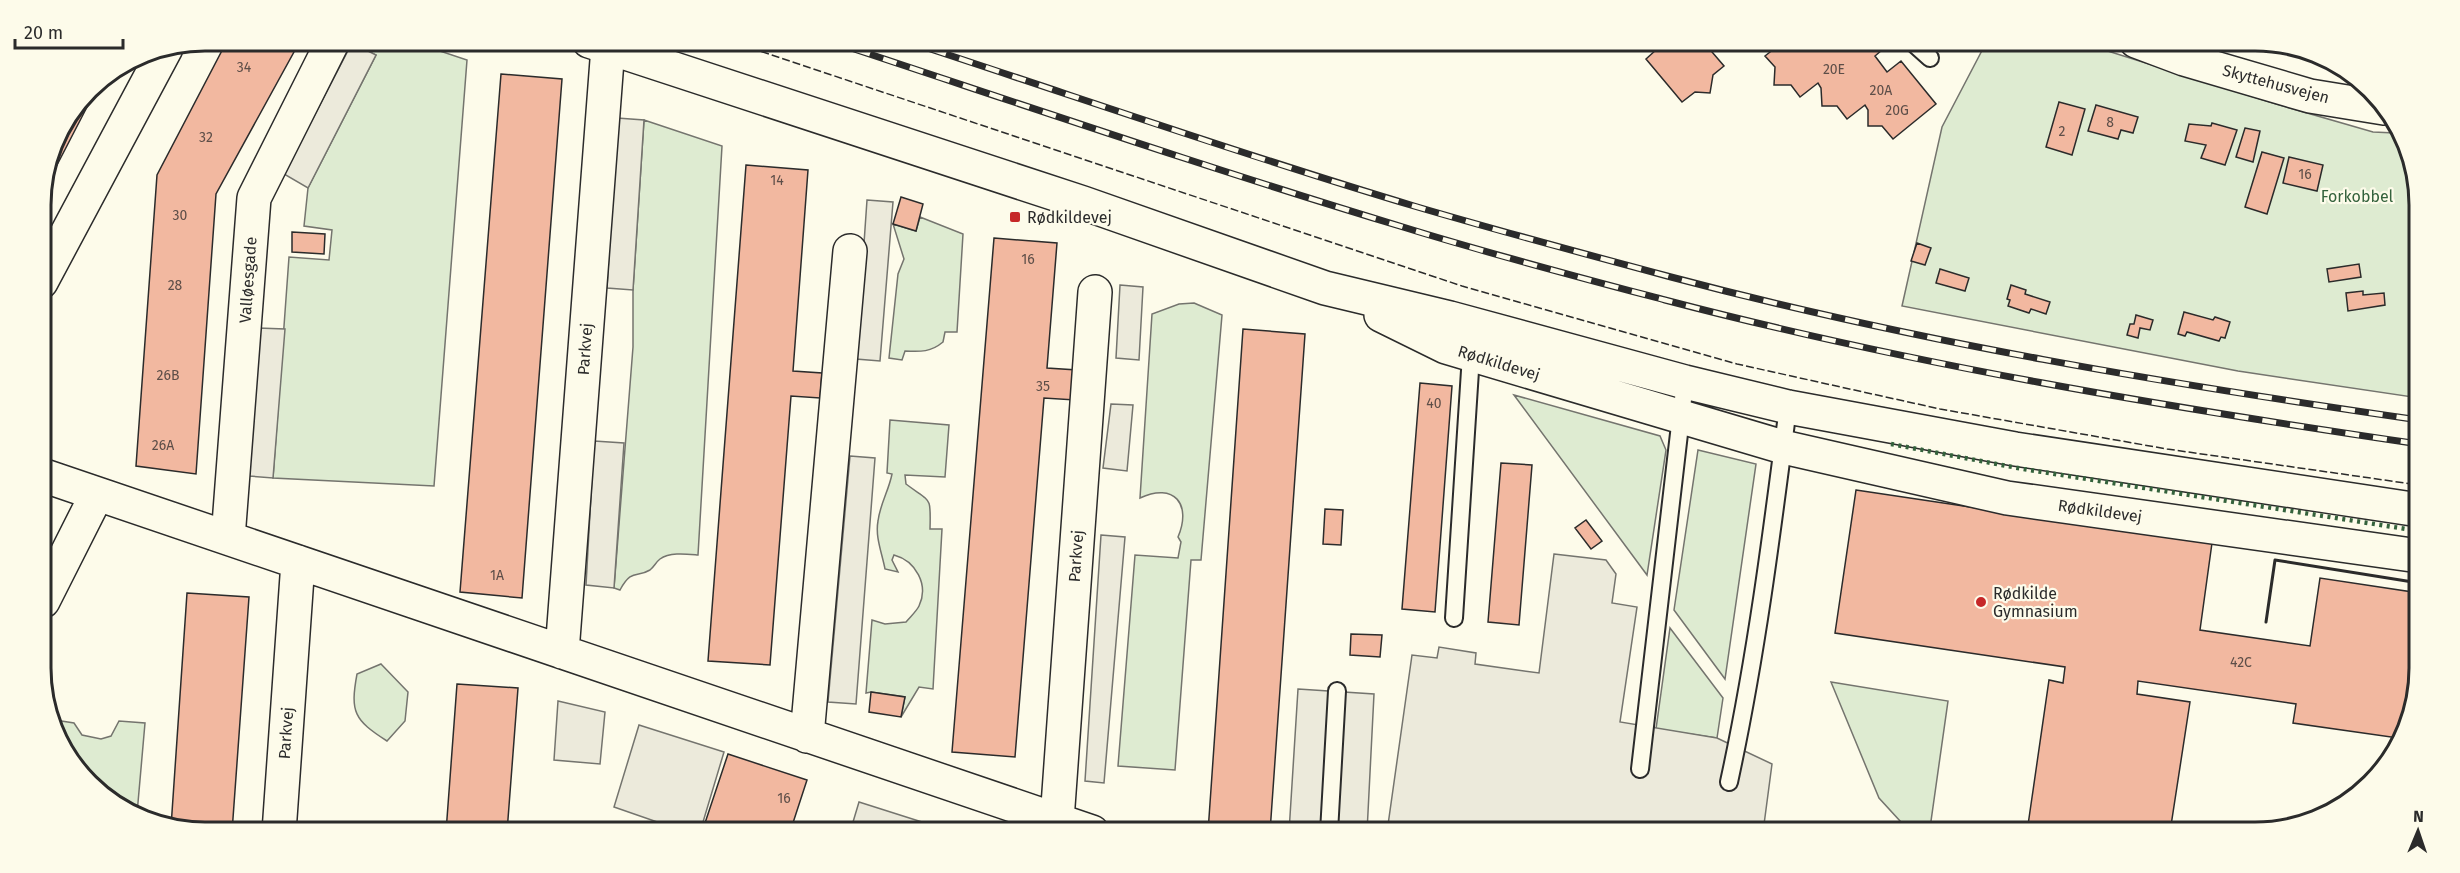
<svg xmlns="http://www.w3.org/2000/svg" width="2460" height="873" font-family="'Fira Sans',sans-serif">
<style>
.green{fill:#deebd1;stroke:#74746e;stroke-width:1.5}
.parking{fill:#eceadb;stroke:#74746e;stroke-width:1.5}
.building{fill:#f2b8a0;stroke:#2b2b2b;stroke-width:1.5}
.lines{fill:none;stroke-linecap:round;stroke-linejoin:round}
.service-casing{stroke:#2b2b2b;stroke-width:20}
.minor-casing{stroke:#2b2b2b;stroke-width:36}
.tertiary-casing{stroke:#2b2b2b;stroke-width:36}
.service{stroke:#fdfbea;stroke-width:16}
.minor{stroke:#fdfbea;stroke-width:33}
.tertiary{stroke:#fdfbea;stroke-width:33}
.rail-casing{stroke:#2b2b2b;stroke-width:7}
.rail{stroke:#fdfbea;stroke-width:4.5;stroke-dasharray:14;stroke-linecap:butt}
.hedge{stroke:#34623c;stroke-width:4.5;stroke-dasharray:3 4.5;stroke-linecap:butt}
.fence{stroke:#2b2b2b;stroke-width:1.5;stroke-dasharray:8 3;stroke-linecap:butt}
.wall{stroke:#2b2b2b;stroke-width:3}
.poi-dot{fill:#c62828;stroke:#fdfbea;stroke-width:2}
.labels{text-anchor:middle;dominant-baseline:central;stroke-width:4.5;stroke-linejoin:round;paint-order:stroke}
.number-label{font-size:14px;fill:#5d4e48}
.street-label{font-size:16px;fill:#2b2b2b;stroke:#fdfbea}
.park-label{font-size:16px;fill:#34623c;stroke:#fdfbea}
.poi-label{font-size:16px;fill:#2b2b2b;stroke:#fdfbea;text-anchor:start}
.rim{fill:none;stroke:#2b2b2b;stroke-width:3}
</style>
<rect width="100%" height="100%" fill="#fdfbea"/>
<!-- green -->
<path class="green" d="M354,41H410L467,60L434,486L273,478L289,257L329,260L332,230L304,226L308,188L376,55L352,43Z
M1987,41H2076L2276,104L2373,132L2395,133L2418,183L2419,398L2238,371L1902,306L1942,127Z
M644,120L722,146L698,555C686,554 670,552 660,559C656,562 654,567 650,570C637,578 632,568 620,590L614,588L633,347V290Z
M920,217L963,234L957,332H945L943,342C931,352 921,352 905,351L902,360L889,358L898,274L904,259L893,224L916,231Z
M1194,303L1222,315L1201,560H1191L1175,770L1118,766L1135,555L1178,558L1181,542L1178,537C1192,504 1174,482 1140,498L1152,314L1179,304Z
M1514,395L1660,436L1666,450L1647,575Z
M890,420L949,425L945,477L905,475L906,484C931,503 931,495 930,529H942L933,689L919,687L901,717L905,697L871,692L866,693L872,620L885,624L906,622C910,617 916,612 919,606C929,585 916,561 894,555L892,560L898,572L885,569C882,553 875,537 878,521C880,504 889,490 892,474L887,473Z
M1698,450L1756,464L1725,679L1674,610Z
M1670,628L1723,698L1717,738L1656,729Z
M381,664L408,692L405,721L387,741C354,720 350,712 357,674Z
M1831,682L1948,701L1930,828L1901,822L1879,798Z
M55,720L74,723L82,735L101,739L111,736L119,721L145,723L137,814L82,777Z"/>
<!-- parking -->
<path class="parking" d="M352,43L376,55L308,188L284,174Z
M617,118L644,120L633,290L607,288Z
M867,200L893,202L880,361L856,359Z
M1120,285L1143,287L1139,360L1116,358Z
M258,328L285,329L273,478L249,476Z
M1111,404L1133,405L1127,471L1103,468Z
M594,441L624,443L614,588L586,585Z
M850,456L875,458L856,704L828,702Z
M1101,535L1125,537L1104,783L1085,781Z
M1554,554L1606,560L1616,574L1612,603L1637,607L1620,722L1717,738L1772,764L1763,832H1387L1412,655L1437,658L1439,647L1476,653L1475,664L1539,673Z
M1298,689L1374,694L1367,832H1289Z
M558,701L605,712L600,764L554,760Z
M639,725L724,752L700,832H686L614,807Z
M859,802L944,829L943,832H850Z"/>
<!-- building -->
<path class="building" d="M227,41H300L216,194L196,474L136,466L157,175Z
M1650,41H1712L1706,45L1724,66L1713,75L1710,93L1695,92L1682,102L1646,59L1657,49Z
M1784,41H1832L1838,48L1847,41H1857L1863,47L1875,41L1882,50L1875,56L1887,72L1901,61L1936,104L1893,139L1882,126H1868V110L1865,105L1847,119L1837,106H1822L1821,88L1818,83L1800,97L1791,85H1774L1775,67L1765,56Z
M501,74L562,79L522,598L460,592Z
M102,78L41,196L57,133L96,82Z
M2059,102L2085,109L2072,155L2046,147Z
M2096,105L2138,117L2133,133L2121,130L2118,139L2088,131Z
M2212,123L2237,130L2225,165L2201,158L2206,145L2185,141L2189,124L2211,126Z
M2245,128L2260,131L2253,162L2236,157Z
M2262,152L2284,158L2267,214L2245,207Z
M2289,157L2323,165L2317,191L2283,183Z
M746,165L808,170L793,371L822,373L820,398L791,396L770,665L708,661Z
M901,197L923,204L916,231L893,224Z
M292,232L325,234L324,254L292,252Z
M994,238L1057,243L1047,368L1077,370L1075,400L1044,398L1015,757L952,752Z
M1917,243L1931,248L1925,265L1911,261Z
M2359,264L2361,277L2329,282L2327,269Z
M1940,269L1969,278L1965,291L1936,283Z
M2011,285L2026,290L2025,294L2050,302L2046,314L2031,309L2029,313L2008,306L2010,300L2007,299Z
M2363,291V295L2384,293L2385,305L2348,311L2346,293Z
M2184,312L2213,320L2215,317L2230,322L2225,338L2221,337L2219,341L2187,332L2185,336L2178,334Z
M2136,315L2153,320L2150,330L2140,328L2138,338L2127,335L2130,324H2134Z
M1243,329L1305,334L1270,832H1208Z
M1420,383L1452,386L1435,612L1402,609Z
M1501,463L1532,465L1519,625L1488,622Z
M1856,490L2212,543L2200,630L2310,646L2320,578L2419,593L2420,668L2411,720L2398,738L2293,723L2296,704L2138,681L2137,694L2190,702L2170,832H2027L2049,680L2063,683L2065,667L1835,633Z
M1325,509L1343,510L1341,545L1323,544Z
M1586,520L1602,541L1591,549L1575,528Z
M187,593L249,597L232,832H205L171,827Z
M1351,634L1382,635L1380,657L1350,655Z
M457,684L518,688L507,832H446Z
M871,692L905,697L901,717L869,712Z
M728,754L807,780L790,832H702Z"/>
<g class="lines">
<defs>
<path id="service" d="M1911,41L1930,58
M1454,618L1471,355
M1640,769L1685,382
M1729,782C1756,658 1772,532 1788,407
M1329,832L1337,691"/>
<path id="minor" d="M2136,41L2184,59L2310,96L2384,108
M42,475L1092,832
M228,538L254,198L333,41
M43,601L97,494
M562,652L608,47
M807,736L850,251
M1057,820L1095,292
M279,832L298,562"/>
<path id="tertiary" d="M589,41L1083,203L1325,288L1450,318L1685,382L1788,407L2015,449L2419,510
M41,282L166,48
M1381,315L1446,347L1783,447L2007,498L2419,556"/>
</defs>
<!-- service casing -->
<use href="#service" class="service-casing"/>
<!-- minor casing -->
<use href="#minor" class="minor-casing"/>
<!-- tertiary casing -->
<use href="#tertiary" class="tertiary-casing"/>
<!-- service -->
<use href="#service" class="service"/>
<!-- minor -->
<use href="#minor" class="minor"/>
<!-- tertiary -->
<use href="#tertiary" class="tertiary"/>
<defs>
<path id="rail" d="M830,41C1021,104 1211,169 1403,227C1490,254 1578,277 1665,300C1913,365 2166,407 2419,444
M906,41C1075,96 1243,155 1414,206C1499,231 1585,254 1671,277C1916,342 2168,384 2419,420"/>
</defs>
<!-- rail casing -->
<use href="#rail" class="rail-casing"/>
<!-- rail -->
<use href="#rail" class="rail"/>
<!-- hedge -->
<path class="hedge" d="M1891,444L2023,469L2419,531"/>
<!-- fence -->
<path class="fence" d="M730,41L1462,286L1737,364L1940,409L2167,449L2419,485"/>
<!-- wall -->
<path class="wall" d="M2266,622L2275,560L2419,583
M2253,824L2274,829"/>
</g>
<!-- markers -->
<g class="poi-dot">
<rect x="1009" y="211" width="12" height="12" rx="3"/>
<circle cx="1981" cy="602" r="6"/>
</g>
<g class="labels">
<!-- number labels -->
<g class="number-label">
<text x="244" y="67">34</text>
<text x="1834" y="69">20E</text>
<text x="1881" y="90">20A</text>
<text x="1897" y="110">20G</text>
<text x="2110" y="122">8</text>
<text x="2062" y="131">2</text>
<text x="206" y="137">32</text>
<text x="2305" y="174">16</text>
<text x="777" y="180">14</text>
<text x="180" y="215">30</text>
<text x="1028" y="259">16</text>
<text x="175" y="285">28</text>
<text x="168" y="375">26B</text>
<text x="1043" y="386">35</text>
<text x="1434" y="403">40</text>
<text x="163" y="445">26A</text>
<text x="497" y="575">1A</text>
<text x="2241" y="662">42C</text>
<text x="784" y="798">16</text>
</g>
<!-- street labels -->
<g class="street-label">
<text transform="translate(2276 84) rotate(15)">Skyttehusvejen</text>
<text transform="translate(248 280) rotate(-86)">Valløesgade</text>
<text transform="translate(585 349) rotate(-86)">Parkvej</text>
<text transform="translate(1499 363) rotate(17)">Rødkildevej</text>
<text transform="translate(2100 511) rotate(8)">Rødkildevej</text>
<text transform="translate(1076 556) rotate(-86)">Parkvej</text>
<text transform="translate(286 733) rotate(-86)">Parkvej</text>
</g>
<!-- park labels -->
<g class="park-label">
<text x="2357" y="196">Forkobbel</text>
</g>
<!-- poi labels -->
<g class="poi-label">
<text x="1027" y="217">Rødkildevej</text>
<text x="1993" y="593">Rødkilde<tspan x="1993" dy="18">Gymnasium</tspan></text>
</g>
</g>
<!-- crop -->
<path d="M0 0H2460V873H0ZM205 51H2255A154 154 0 0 1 2409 205V668A154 154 0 0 1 2255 822H205A154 154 0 0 1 51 668V205A154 154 0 0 1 205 51Z" fill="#fdfbea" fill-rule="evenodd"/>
<path class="rim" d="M205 51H2255A154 154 0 0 1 2409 205V668A154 154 0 0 1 2255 822H205A154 154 0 0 1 51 668V205A154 154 0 0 1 205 51Z"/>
<!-- north arrow -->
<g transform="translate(2418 831) rotate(2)" stroke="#fdfbea" stroke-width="4.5" paint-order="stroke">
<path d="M0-4.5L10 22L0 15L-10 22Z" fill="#2b2b2b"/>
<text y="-9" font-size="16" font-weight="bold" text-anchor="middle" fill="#2b2b2b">N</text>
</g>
<!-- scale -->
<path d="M15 39v9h108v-9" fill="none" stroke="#2b2b2b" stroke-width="3"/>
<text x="24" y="39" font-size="18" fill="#2b2b2b" stroke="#fdfbea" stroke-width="4.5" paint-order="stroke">20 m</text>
</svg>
